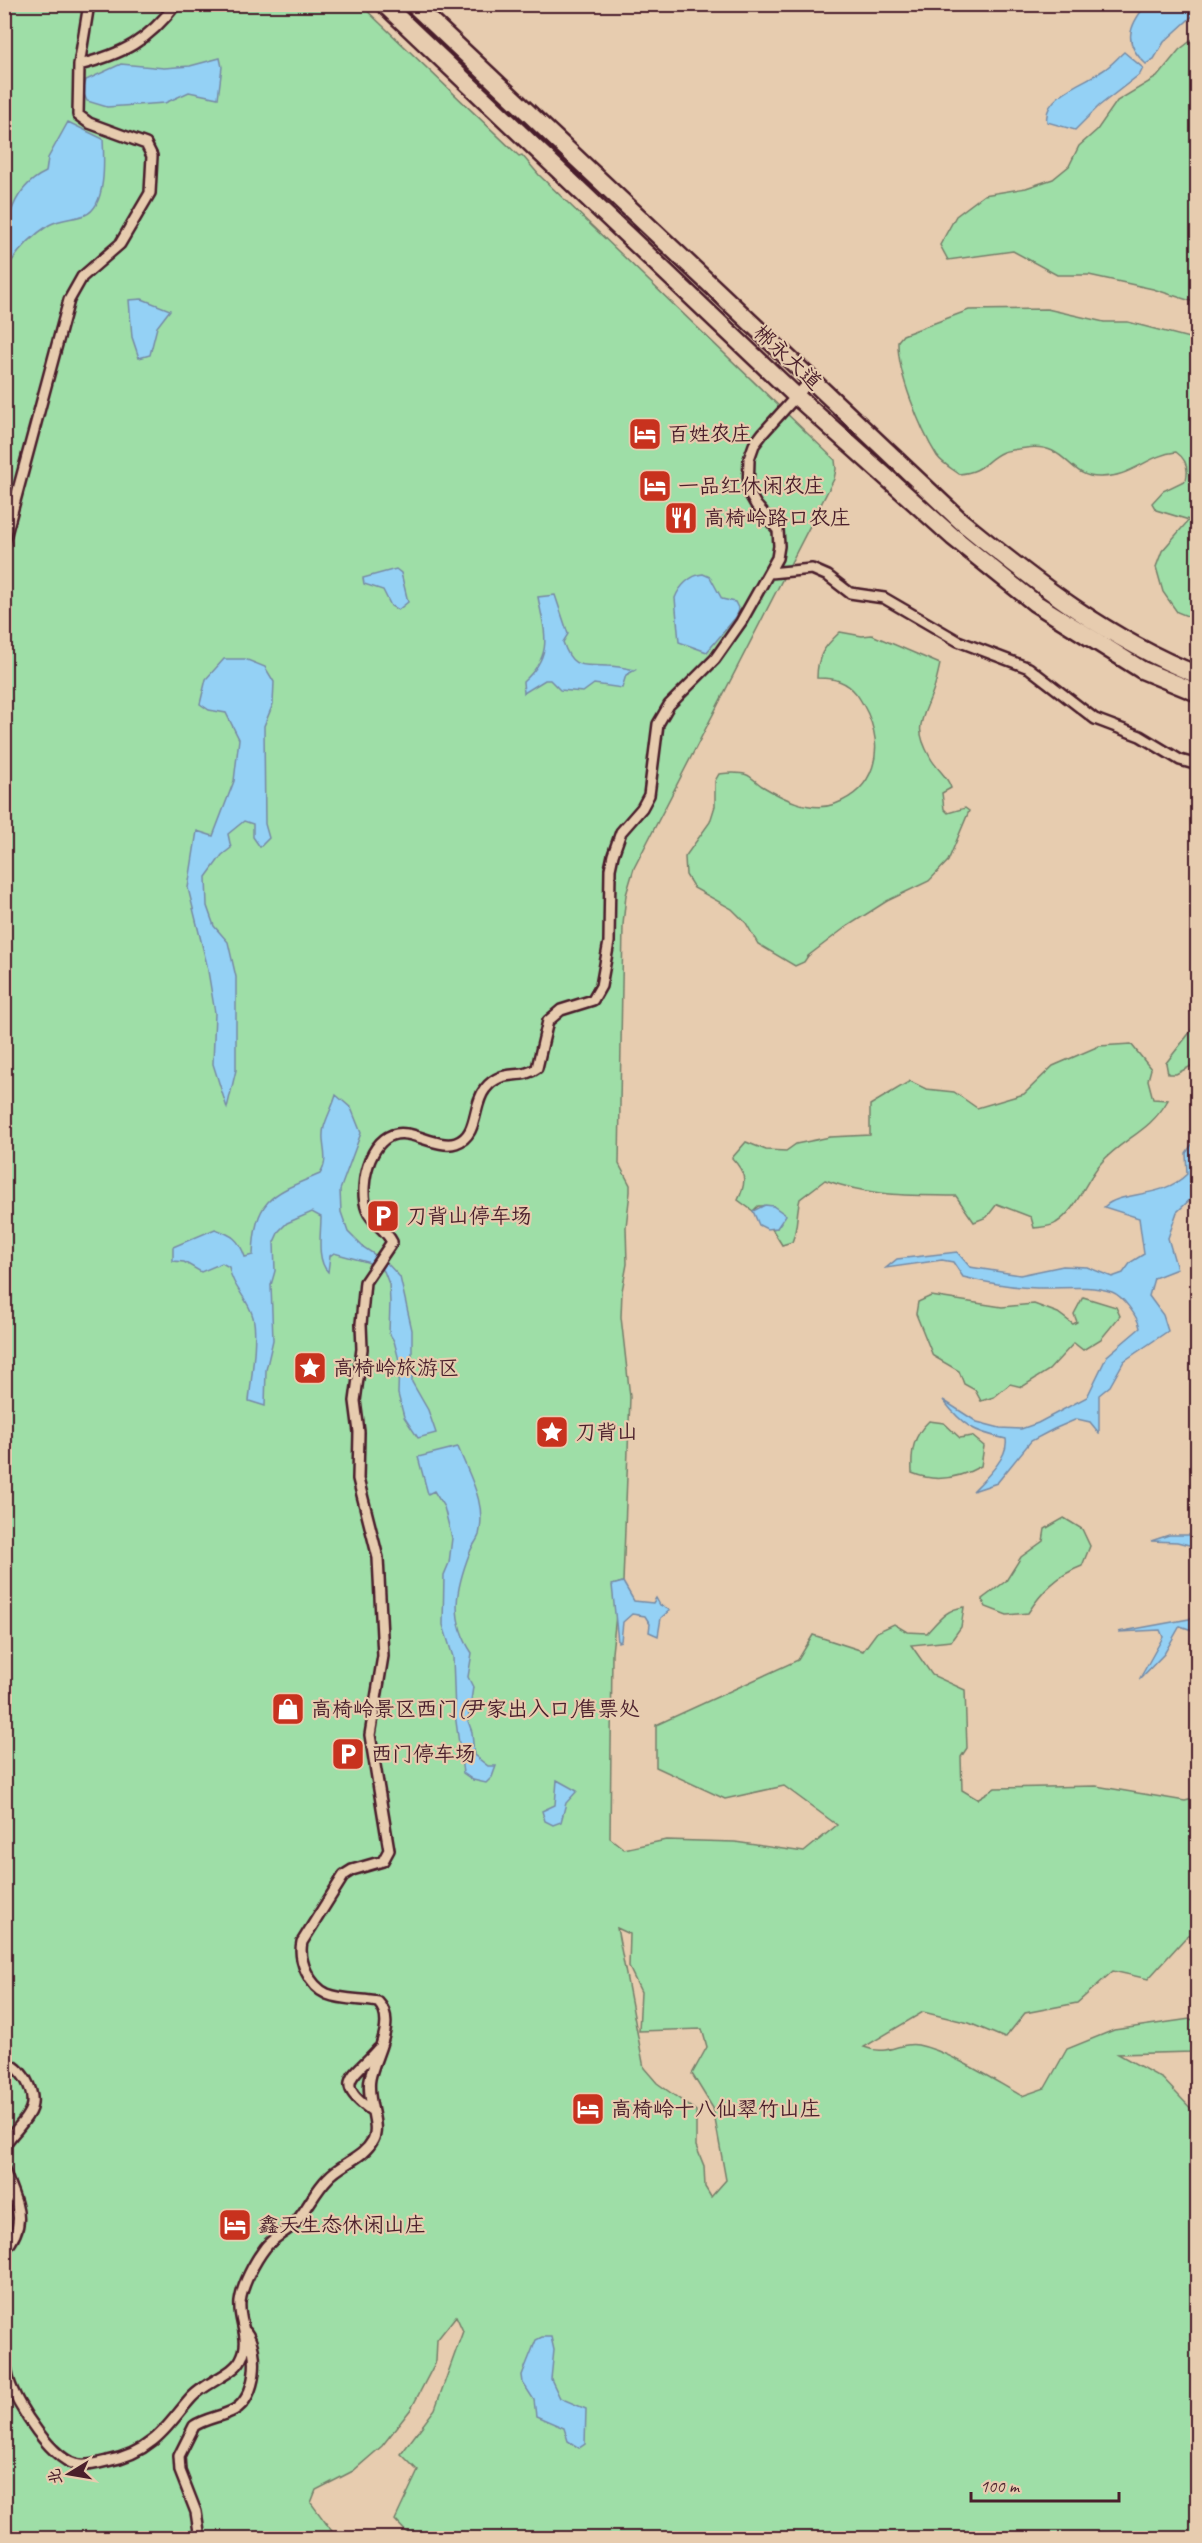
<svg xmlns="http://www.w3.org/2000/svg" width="1202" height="2543" font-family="Caveat,'LXGW WenKai TC',sans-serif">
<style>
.green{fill:#9edea7;stroke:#747e69;stroke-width:1.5;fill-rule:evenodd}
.water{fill:#94d1f5;stroke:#768aa4;stroke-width:1.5}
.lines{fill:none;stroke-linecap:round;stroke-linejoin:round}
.street-casing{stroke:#4a1f2b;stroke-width:14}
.highway-casing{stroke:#4a1f2b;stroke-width:21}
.street{stroke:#e7ccaf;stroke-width:9}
.highway{stroke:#e7ccaf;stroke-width:16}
.labels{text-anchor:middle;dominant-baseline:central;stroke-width:4.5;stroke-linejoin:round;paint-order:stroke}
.street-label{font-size:21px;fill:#4a1f2b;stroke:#e7ccaf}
.poi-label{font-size:21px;fill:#4a1f2b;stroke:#e7ccaf;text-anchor:start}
</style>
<rect width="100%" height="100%" fill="#e7ccaf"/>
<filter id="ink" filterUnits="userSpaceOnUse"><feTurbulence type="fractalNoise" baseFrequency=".0167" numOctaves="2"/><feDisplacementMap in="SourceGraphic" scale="12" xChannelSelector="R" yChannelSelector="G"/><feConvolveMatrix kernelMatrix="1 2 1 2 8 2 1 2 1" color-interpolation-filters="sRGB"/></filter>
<g filter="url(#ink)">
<!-- green -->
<path class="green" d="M5,5H361L519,156L522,155L539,175L835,460L836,469L834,479L634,868L626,895L623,925L619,1164L630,1185V1192L626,1227L627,1264L622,1291L621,1317L630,1397L623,1582L613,1585L616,1615L612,1653L610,1838L624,1849L666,1840L735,1842L804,1852L837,1825L784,1786L725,1799L656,1767V1725L798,1660L813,1635L863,1651L877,1632L894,1624L907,1632L927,1633C938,1621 946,1609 964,1607L961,1627L951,1641L911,1645L932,1675L965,1690L967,1748L961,1757L962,1790L977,1799L995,1788L1096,1786L1185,1801L1197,1798V1935H1188L1148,1979L1113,1971L1077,2003L1025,2013L1005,2038L969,2023L923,2012L864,2047C889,2057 899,2041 918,2045C949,2051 993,2080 1022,2096L1045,2088L1067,2049L1114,2030L1190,2019L1197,2021V2050L1193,2052L1118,2054L1163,2079L1197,2115V2538H412L395,2520L418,2471L401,2454L435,2409L463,2331L456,2316L437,2340L436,2361L411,2409L382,2446L353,2471L316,2490L311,2503L337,2538H5ZM617,1928L630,1934L629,1967L641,1992L639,2031L702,2029L707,2047L692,2074L713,2108L726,2180L711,2197L705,2187L704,2166L696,2146V2111L657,2083L644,2068Z
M1197,36V303L1153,289L1089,275H1057L1013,251L948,260L940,245L956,216L984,195L1026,188L1053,179L1069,166L1079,146L1097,130L1117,101L1157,77L1179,50Z
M1047,309L1104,322H1128L1197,340V620L1177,612L1163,592L1156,567L1162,551L1189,520L1156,510L1152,503L1163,491L1186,480C1189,469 1186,459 1176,452C1147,455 1131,478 1099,477C1067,477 1067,442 1026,448C1019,449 1010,450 1003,452C984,460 985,472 959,474C952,469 942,463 937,456C920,429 897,372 898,341L903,335L969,310Z
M840,632L862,636L872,635L940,664C938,673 936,683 933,691C922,721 913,727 930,757C936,769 948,776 951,788L942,793L944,809L948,813L965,808L969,811L948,861L929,881L887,901L846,927L808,956L804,962L795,966L758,944L746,923L732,909L694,888L686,875L685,857L710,822L715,806V781L719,774C728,773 739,772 747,775C752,777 757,783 762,786C782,798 810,813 835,804C875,789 884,751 868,714C861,700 855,687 839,681C833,678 824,678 817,678C817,656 824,647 840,632Z
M1197,1018V1063L1176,1074H1168L1166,1063L1191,1031Z
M1131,1044L1151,1069L1148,1080L1153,1099L1168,1100C1150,1132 1123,1138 1101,1163C1085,1181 1077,1210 1056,1223C1051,1227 1041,1227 1034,1228L1031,1217L997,1204L987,1217L974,1222L956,1196C906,1195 873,1197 825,1180L800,1199C796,1213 798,1229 792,1242L782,1245L772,1229L777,1228L773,1206H758L753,1211L738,1200C747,1182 746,1173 732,1158L746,1142L766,1150L786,1151L796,1144L830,1137L870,1135V1105L910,1081L926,1089L954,1092L977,1108L1024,1094L1053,1066L1099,1046Z
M931,1296L1002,1307L1034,1304L1058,1313L1073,1324L1077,1322L1074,1314L1083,1297L1116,1307L1120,1316L1101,1339L1083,1350L1074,1343L1049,1370L1022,1387L1010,1384L994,1397L981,1401L975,1390L964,1384L959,1371L933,1356L916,1314L918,1302Z
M929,1421L944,1423L960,1438L972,1436L984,1446L981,1466C958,1479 936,1483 912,1473C911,1451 913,1436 929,1421Z
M1064,1518L1082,1529L1090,1546L1082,1566C1058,1575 1042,1591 1028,1613L1007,1615L986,1607L982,1599L1006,1581L1021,1557L1043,1541L1045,1529Z"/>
<!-- water -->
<path class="water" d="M1146,5H1197L1198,11L1164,42L1154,59L1146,64C1123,44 1128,27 1146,5Z
M1124,52L1143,68L1140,74L1099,106L1075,130L1047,122C1042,96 1085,82 1102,71C1111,66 1117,58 1124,52Z
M220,58L222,67L218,98L189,92L165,103L107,107L87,101L83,92L86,80L121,64L164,68L190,66Z
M68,122L103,139C104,158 107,207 85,215C74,219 60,219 49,225C30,237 17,252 5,271C4,233 7,190 46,172L48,158Z
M142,299L170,310L157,327L150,355L139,358L132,337L129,300Z
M396,569L401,573L408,602L398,610L391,606L383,590L364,584L363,578Z
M703,574L710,577L722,599L735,602L739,610L736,617L707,652L679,642L675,598C679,587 690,575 703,574Z
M555,595L568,634L563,642C573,671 582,664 607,666C616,666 626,668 635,670L626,675L622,688L594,684L583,692L560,690L550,680H545L524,693L523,682C554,655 545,634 538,597Z
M224,659H245L265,667L274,682L273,704L264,726L265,824L269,838L260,847L253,837V824L244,821L228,834L231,848L222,855L206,877L207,906L214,926L228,942L236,977V1070L227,1108L213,1064L215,1013L207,965L188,888L197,831L213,836L234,781L239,739L226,713L209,710L200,704L206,679Z
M336,1095L351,1108L361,1133L340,1190L341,1212L348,1232L363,1247L386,1262L400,1277L412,1330V1382L428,1410L436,1433L418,1438L404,1417L398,1394L399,1360L394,1341L389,1333L390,1302L389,1284L384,1271L367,1262L334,1253L330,1256L328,1272C316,1260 321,1233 321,1217L312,1212L287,1223L279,1231L274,1242L275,1271L271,1285L273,1340L266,1370L265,1406L249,1401C251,1380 258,1336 253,1317C248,1298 232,1287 229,1267L222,1263L201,1272L184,1262L173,1261V1247L215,1229C232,1235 239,1239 245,1257L253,1255C255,1198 272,1194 320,1174C331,1157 319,1144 324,1127C327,1116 333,1106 336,1095Z
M1197,1137V1193L1177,1212L1168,1238L1177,1269L1154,1278L1149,1296L1163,1315L1168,1331L1124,1361L1110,1386L1099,1395V1433L1090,1422L1077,1419L1054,1429L1031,1441L997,1483L973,1491C985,1479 1009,1457 1006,1439C974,1432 964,1427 943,1400L977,1422L1000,1428L1021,1429L1038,1423L1087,1397L1107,1356L1140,1328C1138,1317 1123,1296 1112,1292C1087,1284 1062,1289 1037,1288C1012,1287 987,1283 963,1277L953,1262L942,1260L886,1268L897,1259L957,1252L970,1267L1020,1275L1063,1266L1087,1267L1112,1277L1123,1273L1131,1262L1144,1254L1139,1218L1104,1207C1121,1190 1161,1200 1187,1174L1186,1153Z
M765,1205L773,1206L786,1215L777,1228L767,1229L759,1225L753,1211Z
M458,1447C469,1476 487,1503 479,1535C477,1541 472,1546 470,1552C456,1588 449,1619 472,1653L468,1677L473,1687L468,1721L472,1732L474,1755L488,1766H496L492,1777L486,1783L473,1780L463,1773L455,1714L453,1657L443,1625L444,1575L449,1563L452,1538L444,1507L434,1491L428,1494L418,1457Z
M1169,1535H1197V1547L1177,1542L1151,1541Z
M623,1582L634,1601L653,1603L656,1598L660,1605L670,1610L661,1618L658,1636L649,1632L650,1624L645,1616L632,1614L623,1622L621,1641L618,1642L612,1585Z
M1197,1600V1637L1192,1630L1180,1626L1164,1654L1139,1680L1163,1637L1160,1630L1118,1632L1189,1619L1194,1616L1193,1606Z
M557,1780L577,1791L566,1803L561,1822L553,1825L545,1821L542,1811L555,1805Z
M542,2337H551L554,2350L551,2379L560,2398L586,2409L585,2444L579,2448L568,2441L564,2428L536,2416L534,2400L523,2383L522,2375L536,2340Z"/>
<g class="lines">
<defs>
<path id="street" d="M79,65C123,54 148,41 176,4
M4,542L69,300L82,277L120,244L150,193L152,156L146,144L89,123L78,115L79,65L89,4
M770,573L812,569L828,576L850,593L884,598L958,641L1029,668L1095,719L1140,736L1180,760L1198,765
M4,2063C15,2065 20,2071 26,2080C44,2112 19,2122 4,2146
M371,2110C331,2082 356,2075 378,2049
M4,2169C14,2202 31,2220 4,2251
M4,2359C6,2366 7,2374 9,2381C16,2404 54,2464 80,2465C88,2466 99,2463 107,2461C123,2458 140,2451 152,2441C167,2430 179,2411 192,2397C206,2382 234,2374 241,2359C252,2339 238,2322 240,2302C242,2285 255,2261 265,2248C273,2237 287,2232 296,2222C308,2208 315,2191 328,2178C341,2163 363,2159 373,2140C381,2126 366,2100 370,2079C374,2056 398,2022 378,2002C362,1999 342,2000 327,1994C309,1986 298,1960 302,1942L344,1875L352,1870L383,1861L389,1850L370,1735L383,1656L378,1558L358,1479L359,1432L355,1401L362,1349L361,1324L365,1282L392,1242C386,1229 372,1223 367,1210C357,1184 372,1127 407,1134C421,1136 442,1148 456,1143C479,1135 472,1105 485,1089C502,1067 520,1081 537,1068L548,1021L561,1010L593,1000L601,986L609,942L610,869L613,855L621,832L642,808L649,795L658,724L669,705L715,659L741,622L777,558L779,546L778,530L756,505L748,491L749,459L754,445L763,433L810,381
M200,2538L196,2512L180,2471L179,2456L194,2426C206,2418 221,2417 234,2410C257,2398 260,2350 246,2332"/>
<path id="highway" d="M384,4L796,396L953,537L1035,603L1142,670L1198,693
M413,4L962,522C1035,582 1109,640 1198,675"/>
</defs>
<!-- street casing -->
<use href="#street" class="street-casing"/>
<!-- highway casing -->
<use href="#highway" class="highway-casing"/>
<!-- street -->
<use href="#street" class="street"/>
<!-- highway -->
<use href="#highway" class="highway"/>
</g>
</g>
<!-- icons -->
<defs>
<symbol id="hotel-square" viewBox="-11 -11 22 22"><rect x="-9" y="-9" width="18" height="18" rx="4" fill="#c8321e" stroke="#e7ccaf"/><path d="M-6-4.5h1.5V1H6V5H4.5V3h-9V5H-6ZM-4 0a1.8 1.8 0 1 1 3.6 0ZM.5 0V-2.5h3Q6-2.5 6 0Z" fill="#fff"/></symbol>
<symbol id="restaurant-square" viewBox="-11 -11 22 22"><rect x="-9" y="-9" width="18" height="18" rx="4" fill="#c8321e" stroke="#e7ccaf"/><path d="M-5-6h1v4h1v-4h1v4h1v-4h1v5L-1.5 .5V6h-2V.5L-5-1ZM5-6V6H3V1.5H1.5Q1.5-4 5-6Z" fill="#fff"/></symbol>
<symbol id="parking-square" viewBox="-11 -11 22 22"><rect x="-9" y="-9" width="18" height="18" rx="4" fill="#c8321e" stroke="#e7ccaf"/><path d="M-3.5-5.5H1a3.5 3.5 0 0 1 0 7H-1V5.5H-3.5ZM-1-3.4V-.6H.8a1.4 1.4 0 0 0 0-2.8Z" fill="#fff"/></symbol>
<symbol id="sight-square" viewBox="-11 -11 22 22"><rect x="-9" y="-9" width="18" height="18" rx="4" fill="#c8321e" stroke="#e7ccaf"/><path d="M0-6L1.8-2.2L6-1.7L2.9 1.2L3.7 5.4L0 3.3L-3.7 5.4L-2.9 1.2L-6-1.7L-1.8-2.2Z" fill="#fff"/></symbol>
<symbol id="shop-square" viewBox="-11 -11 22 22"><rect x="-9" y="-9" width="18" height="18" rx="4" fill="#c8321e" stroke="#e7ccaf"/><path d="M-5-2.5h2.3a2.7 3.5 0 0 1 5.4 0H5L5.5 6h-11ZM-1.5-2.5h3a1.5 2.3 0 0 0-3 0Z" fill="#fff"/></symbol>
</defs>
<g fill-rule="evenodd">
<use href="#hotel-square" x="626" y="415" width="38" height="38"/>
<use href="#hotel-square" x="636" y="467" width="38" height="38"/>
<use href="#restaurant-square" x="662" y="499" width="38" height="38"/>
<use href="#parking-square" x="364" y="1197" width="38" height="38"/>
<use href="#sight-square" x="291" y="1349" width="38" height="38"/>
<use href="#sight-square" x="533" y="1413" width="38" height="38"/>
<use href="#shop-square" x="269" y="1690" width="38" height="38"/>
<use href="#parking-square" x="329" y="1735" width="38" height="38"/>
<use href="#hotel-square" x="569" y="2090" width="38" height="38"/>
<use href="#hotel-square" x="216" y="2206" width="38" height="38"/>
</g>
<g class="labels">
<!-- street labels -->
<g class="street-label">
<text transform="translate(788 357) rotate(43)">郴永大道</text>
</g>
<!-- poi labels -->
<g class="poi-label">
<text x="668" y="434">百姓农庄</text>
<text x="678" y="486">一品红休闲农庄</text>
<text x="704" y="518">高椅岭路口农庄</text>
<text x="406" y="1216">刀背山停车场</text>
<text x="333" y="1368">高椅岭旅游区</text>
<text x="575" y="1432">刀背山</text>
<text x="311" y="1709">高椅岭景区西门(尹家出入口)售票处</text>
<text x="371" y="1754">西门停车场</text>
<text x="611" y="2109">高椅岭十八仙翠竹山庄</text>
<text x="258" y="2225">鑫天生态休闲山庄</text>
</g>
</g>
<!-- margin -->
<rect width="1202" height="2543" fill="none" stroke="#e7ccaf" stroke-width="24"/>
<rect x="12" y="12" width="1178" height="2519" fill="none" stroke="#4a1f2b" stroke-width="2" filter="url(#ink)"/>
<!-- north arrow -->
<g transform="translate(69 2474) rotate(259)" stroke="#e7ccaf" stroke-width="4.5" paint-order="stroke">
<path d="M0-4.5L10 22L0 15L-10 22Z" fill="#4a1f2b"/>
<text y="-9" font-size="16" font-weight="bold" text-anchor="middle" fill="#4a1f2b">北</text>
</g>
<!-- scale -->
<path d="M971 2492v9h148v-9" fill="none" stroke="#4a1f2b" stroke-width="3"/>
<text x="980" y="2492" font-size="18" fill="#4a1f2b" stroke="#e7ccaf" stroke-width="4.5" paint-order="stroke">100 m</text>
</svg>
